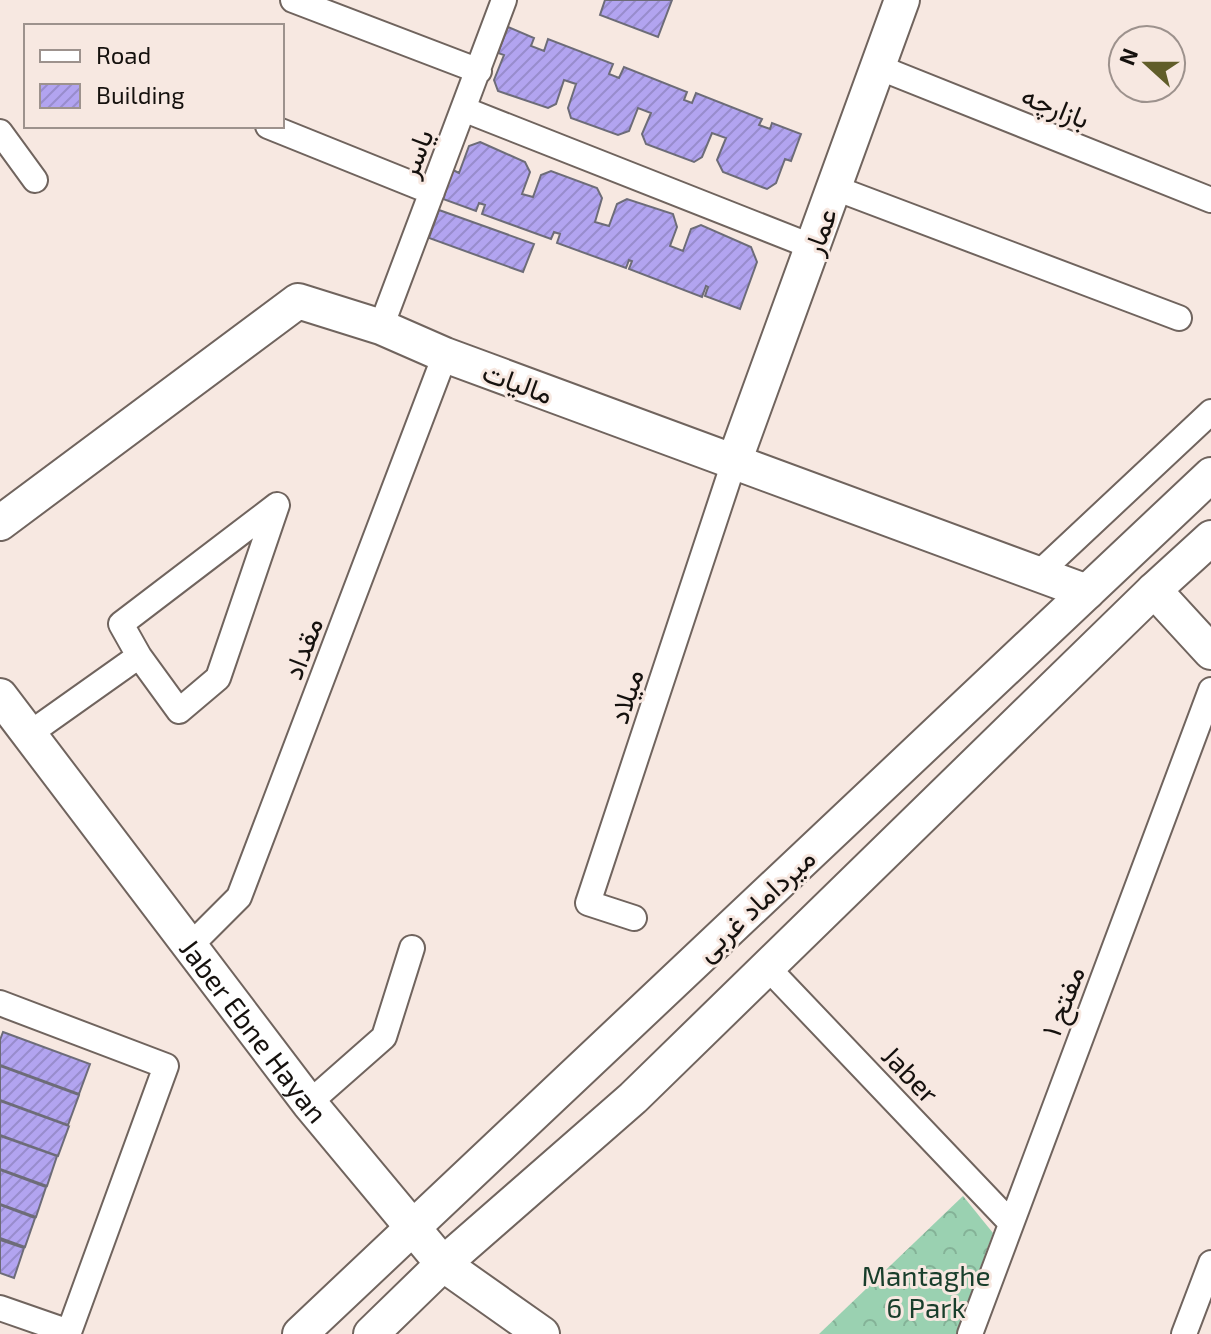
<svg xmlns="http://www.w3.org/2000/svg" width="1211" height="1334" font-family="'Exo 2',Vazirmatn,sans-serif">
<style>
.forest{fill:url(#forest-crowns)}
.building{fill:url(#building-hatch);stroke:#6d6c78;stroke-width:2}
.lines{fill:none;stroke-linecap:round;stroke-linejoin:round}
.street-casing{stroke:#70645e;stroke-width:28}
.secondary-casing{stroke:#70645e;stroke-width:38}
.street{stroke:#fff;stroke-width:24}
.secondary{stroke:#fff;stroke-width:34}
.labels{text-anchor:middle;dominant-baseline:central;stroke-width:6;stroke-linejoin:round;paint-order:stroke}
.street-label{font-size:28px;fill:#15110e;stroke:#f7e8e1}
.park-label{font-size:28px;fill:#183e2b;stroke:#f7e8e1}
</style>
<defs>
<pattern id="forest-crowns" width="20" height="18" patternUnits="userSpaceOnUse" patternTransform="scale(2)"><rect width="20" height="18" fill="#9ad1b1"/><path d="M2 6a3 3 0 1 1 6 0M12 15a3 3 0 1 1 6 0" fill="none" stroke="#84b297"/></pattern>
<pattern id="building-hatch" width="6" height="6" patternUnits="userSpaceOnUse" patternTransform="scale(2)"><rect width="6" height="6" fill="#b2a4f0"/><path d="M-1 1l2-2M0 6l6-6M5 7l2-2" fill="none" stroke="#988ccd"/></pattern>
</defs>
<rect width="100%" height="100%" fill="#f7e8e1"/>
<!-- forest -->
<path class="forest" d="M963,1196L993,1233L956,1334H819Z"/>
<!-- building -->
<path class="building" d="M605,0H672L658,37L600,15Z
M508,27L534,38L531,46L544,51L548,39L613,64L609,74L619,78L624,67L687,92L684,100L692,103L696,93L762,119L759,125L770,129L772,123L801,134L791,161L785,159L776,183L767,189L723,172L717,160L726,138L712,133L702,157L694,162L646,144L642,134L651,113L638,108L629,131L618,135L571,118L568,108L576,84L564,80L556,104L548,108L498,91L494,80L504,55L498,53Z
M480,142L525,162L530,172L522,194L533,197L541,175L551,171L597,188L602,198L595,222L609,226L617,204L627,199L673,214L677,227L670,246L683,251L691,229L701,225L751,247L757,262L740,309L705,296L708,287L706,286L702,297L629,269L632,261L629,260L626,268L557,243L560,234L554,232L551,239L482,214L485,205L479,203L476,211L443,199L453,170L459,173L469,146Z
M439,210L534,244L523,272L429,238Z
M3,1032L90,1064L79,1094L0,1065V1040Z
M0,1066L79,1095L68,1125L0,1100Z
M0,1101L69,1126L58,1156L0,1135Z
M0,1136L57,1156L47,1186L0,1169Z
M0,1170L46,1187L36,1217L0,1204Z
M0,1205L35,1218L25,1247L0,1238Z
M0,1240L24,1248L14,1278L0,1273Z"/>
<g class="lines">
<defs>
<path id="street" d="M293,0L479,71
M878,67L1211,200
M463,109L813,247
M268,126L432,192
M0,132L35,180
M835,188L1179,318
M381,327L504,0
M1038,574L1211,412
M29,734L139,656L121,624L277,505L218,678L179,711L139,656
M634,918L588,903L734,462
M190,946L239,897L445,355
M767,967L1011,1223
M0,1003L166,1066L69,1332L0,1308
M309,1103L384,1037L412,948
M970,1334L1211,690
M1184,1334L1211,1263"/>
<g id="secondary">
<path d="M734,462L902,0"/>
<path d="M0,523L298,301L381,327L445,355L1087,592"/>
<path d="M1154,590L1211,652"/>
<path id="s1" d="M0,696L309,1103L443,1264L542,1334"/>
<path d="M300,1334L1211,475"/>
<path d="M371,1334L443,1264L633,1098L1154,590L1211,538"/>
</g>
</defs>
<!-- street casing -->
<use href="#street" class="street-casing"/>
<!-- secondary casing -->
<use href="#secondary" class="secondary-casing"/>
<!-- street -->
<use href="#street" class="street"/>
<!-- secondary -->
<use href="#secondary" class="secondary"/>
</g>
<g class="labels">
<!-- street labels -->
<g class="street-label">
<text transform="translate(1056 106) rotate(22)">بازارچه</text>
<text transform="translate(415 153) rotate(-69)">یاسر</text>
<text transform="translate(819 231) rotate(-70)">عمار</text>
<text transform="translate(518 382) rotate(20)">مالیات</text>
<text transform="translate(302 648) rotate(-69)">مقداد</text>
<text transform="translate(625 696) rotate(-72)">میلاد</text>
<text transform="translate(755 904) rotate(-43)">میرداماد غربی</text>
<text transform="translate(1062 1001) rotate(-69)">مفتح ۱</text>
<text stroke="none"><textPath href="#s1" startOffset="420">Jaber Ebne Hayan</textPath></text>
<text transform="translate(911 1074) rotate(46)">Jaber</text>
</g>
<!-- park labels -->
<g class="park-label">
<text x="926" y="1275">Mantaghe<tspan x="926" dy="32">6 Park</tspan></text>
</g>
</g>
<!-- legend -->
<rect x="24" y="24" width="260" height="104" fill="#f7e8e1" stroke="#9d928d" stroke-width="2"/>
<rect x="40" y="50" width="40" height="12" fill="#ffffff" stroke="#9d928d" stroke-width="2"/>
<text x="96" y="64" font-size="24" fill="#15110e">Road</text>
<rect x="40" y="84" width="40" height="24" fill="url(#building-hatch)" stroke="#9d928d" stroke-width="2"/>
<text x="96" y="104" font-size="24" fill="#15110e">Building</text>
<!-- north arrow -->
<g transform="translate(1147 64) rotate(291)"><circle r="38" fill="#f7e8e1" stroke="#9d928d" stroke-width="2"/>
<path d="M0-6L14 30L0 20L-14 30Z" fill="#605d29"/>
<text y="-12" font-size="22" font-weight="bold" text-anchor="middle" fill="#15110e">N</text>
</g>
</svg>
